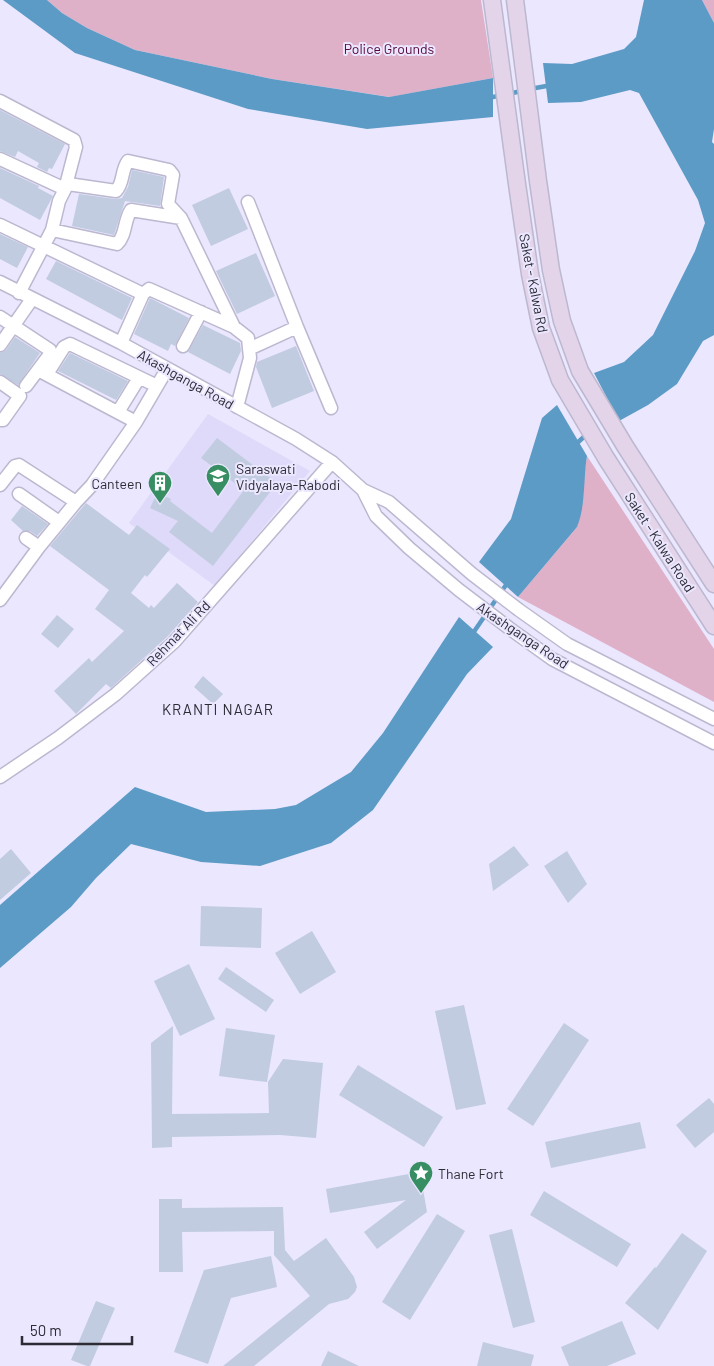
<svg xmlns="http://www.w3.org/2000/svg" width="714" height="1366" font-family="Barlow,sans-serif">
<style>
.built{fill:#dfdaf9}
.green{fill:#dfb1c9}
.water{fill:#5c9bc5}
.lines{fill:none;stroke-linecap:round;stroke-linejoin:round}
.stream{stroke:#5c9bc5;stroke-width:4.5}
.building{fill:#c1cce1}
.street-casing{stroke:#bbb8cf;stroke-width:15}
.secondary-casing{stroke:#bbb8cf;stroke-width:19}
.street{stroke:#fff;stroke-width:12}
.secondary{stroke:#e4d4e9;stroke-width:16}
.labels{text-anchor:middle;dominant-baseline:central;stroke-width:4;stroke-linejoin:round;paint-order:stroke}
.park-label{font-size:14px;fill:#57093d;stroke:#eae7ff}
.street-label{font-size:14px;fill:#2d2b34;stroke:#eae7ff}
.poi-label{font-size:14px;fill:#2d2b34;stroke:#eae7ff;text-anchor:start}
.neighbourhood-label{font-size:15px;letter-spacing:1px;fill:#2d2b34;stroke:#eae7ff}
</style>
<rect width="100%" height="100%" fill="#eae7ff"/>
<!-- built -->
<path class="built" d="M208,414L310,471L215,586L129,523Z"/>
<!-- green -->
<path class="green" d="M47,0H481L493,78L390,97L272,79L135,50L87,28L62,13Z
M702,0H714V23Z
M587,456L714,649V702L518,597L577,527L583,499L584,476Z"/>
<!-- water -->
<path class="water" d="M3,0H47L62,13L87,28L135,50L272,79L389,97L493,78V117L367,129L248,109L75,53Z
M644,0H702L714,23V129L712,142L714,144V335L703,341L677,384L648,405L619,421L594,373L624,362L653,335L695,251L705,223L698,200L639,93L630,90L581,102L548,103L543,63L572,64L624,49L636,37Z
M557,405L587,456C583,480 586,505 577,527L518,597L479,562L511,519L542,418Z
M459,617L493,647L467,674L373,810L331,843L260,866L201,862L131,844L96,878L71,907L0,968V905L135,787L206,812L275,809L296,805L351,772L383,733Z"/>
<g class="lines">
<!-- stream -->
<path class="stream" d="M530,89L552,85
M488,98L522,91
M575,445L587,434
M471,636L508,582"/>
</g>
<!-- building -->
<path class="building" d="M0,110L65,144L52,169L49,168L47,172L37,167L39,163L18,151L15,157L0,151Z
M0,168L39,186L38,188L53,196L40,220L0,198Z
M132,170L164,177L160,206L125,201L114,235L72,226L79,194L115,199L122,198L128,187Z
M229,188L248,229L211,246L192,205Z
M0,234L28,247L17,268L0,259Z
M256,253L275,296L237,314L216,271Z
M56,261L132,298L122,320L46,279Z
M150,298L189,318L175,346L171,344L168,351L134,334Z
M203,325L240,343L241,351L230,374L188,352Z
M15,337L40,353L18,385L0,374V353L6,350Z
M296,346L314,391L272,408L256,367L257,362Z
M70,353L128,381L116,400L58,371Z
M217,438L277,483L213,566L169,532L178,521L150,508L157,493L171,499L170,501L212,533L244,490L201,458Z
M86,503L129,535L137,525L170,549L147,577L145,575L131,593L149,608L151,605L154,608L177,583L198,602L168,636L111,688L106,684L76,714L54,691L89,658L92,662L124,631L95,609L109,590L50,546Z
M22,506L48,524L37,536L30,531H23L11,520Z
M57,615L74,629L58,648L41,634Z
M203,676L223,694L213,704L194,687Z
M514,846L529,865L493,891L489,864Z
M11,849L31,873L0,900V859Z
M567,851L587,884L568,903L544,866Z
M201,906L262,908L261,948L200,946Z
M312,931L336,972L300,994L275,953Z
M189,964L215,1019L180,1036L154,981Z
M226,967L274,1000L266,1012L218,979Z
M464,1005L486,1104L456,1110L435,1011Z
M564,1023L589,1040L533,1126L507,1109Z
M173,1026L172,1114L269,1113L268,1082L283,1059L323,1063L316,1138L280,1135L172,1137V1147L152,1148L151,1043Z
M226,1028L275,1035L267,1082L219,1076Z
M358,1065L443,1117L424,1147L339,1095Z
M709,1098L714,1104V1132L695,1148L676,1125Z
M640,1122L646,1148L551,1168L545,1142Z
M420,1172L427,1212L377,1249L364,1232L406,1200L330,1213L326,1189Z
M544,1191L631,1244L617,1267L530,1215Z
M159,1199H182V1208L283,1207L285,1250L294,1261L326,1238L354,1277L357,1287L355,1292L348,1299L329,1304L254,1366H223L310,1296L274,1255V1231L182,1232L183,1272H159Z
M437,1214L465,1231L410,1320L382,1302Z
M512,1229L535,1322L513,1328L489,1235Z
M682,1233L707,1251L658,1330L625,1303L655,1267L656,1268Z
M271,1256L277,1287L231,1298L208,1364L174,1352L204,1270Z
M96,1301L115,1308L90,1366H87L71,1360Z
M622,1321L636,1354L607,1366H569L561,1347Z
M483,1342L534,1355L531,1366H477Z
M328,1351L359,1366H321Z"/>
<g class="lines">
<defs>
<path id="street" d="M0,101L74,140L76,147L65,189
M0,159L65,189L59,201L52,230L19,293
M68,184L116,191C124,183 121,170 128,161L169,170L173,175L168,204L181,218L234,327
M248,202L297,327L249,349
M0,225L143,294L149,289L234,327L248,338L250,358L237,407
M52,230L117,244C126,236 124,220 131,210L181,218
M0,282L121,343L296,439L332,462L363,490L389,502L472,574L519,610L567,644L714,719
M0,317L50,350V354L26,386
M297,327L331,408
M121,343L143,294
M0,345L32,299
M183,346L201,312
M38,370L136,422
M47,374L64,347L70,344L157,386
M0,382L20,396L3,420H0
M118,412L139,378
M0,485L15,466L19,465L76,502
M363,490L376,516L409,548L459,590L509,628L552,659L714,743
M19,494L59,522
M26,538L39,547
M0,600L39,547L76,502L92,485L136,422L167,369
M0,777L58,738L116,694L174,642L332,462"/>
<path id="secondary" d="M492,0L517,184L530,274L541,328L560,380L606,458L714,626
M515,0L538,181L551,270L562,321L580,371L625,446L714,584"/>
</defs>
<!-- street casing -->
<use href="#street" class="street-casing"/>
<!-- secondary casing -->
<use href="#secondary" class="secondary-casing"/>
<!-- street -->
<use href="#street" class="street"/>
<!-- secondary -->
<use href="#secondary" class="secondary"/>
</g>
<!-- icons -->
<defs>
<symbol id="school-pin" viewBox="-11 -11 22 30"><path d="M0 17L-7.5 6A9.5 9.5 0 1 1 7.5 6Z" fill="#368e62" stroke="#eae7ff"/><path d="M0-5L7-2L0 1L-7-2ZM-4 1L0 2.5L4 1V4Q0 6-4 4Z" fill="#fff"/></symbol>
<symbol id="building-pin" viewBox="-11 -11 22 30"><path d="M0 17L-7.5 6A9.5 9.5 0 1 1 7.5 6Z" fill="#368e62" stroke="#eae7ff"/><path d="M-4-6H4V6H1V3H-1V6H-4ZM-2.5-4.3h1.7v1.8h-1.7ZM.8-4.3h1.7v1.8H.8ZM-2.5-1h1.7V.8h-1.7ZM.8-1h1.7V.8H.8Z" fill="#fff"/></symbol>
<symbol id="sight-pin" viewBox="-11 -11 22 30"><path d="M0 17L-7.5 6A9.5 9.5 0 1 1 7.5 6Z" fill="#368e62" stroke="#eae7ff"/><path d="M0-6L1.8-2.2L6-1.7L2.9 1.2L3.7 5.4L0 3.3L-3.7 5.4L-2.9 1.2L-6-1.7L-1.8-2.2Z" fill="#fff"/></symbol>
</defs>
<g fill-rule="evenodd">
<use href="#school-pin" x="204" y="462" width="28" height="38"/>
<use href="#building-pin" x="146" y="469" width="28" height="38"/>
<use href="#sight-pin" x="407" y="1159" width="28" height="38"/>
</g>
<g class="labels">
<!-- park labels -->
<g class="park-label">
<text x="389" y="48">Police Grounds</text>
</g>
<!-- street labels -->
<g class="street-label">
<text transform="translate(534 283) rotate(79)">Saket - Kalwa Rd</text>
<text transform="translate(186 379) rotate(29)">Akashganga Road</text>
<text transform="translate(660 542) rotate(57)">Saket - Kalwa Road</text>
<text transform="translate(178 633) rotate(-46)">Rehmat Ali Rd</text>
<text transform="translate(523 635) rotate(34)">Akashganga Road</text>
</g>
<!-- poi labels -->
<g class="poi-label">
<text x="236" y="468">Saraswati<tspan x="236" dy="16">Vidyalaya-Rabodi</tspan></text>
<text x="142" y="483" text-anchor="end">Canteen</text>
<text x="438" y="1173">Thane Fort</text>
</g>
<!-- neighbourhood labels -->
<g class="neighbourhood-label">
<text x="218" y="709">KRANTI NAGAR</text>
</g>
</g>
<!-- scale -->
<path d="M22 1336v8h110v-8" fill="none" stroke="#2d2b34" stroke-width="2.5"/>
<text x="30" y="1336" font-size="15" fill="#2d2b34" stroke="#eae7ff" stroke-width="4" paint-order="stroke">50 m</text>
</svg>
